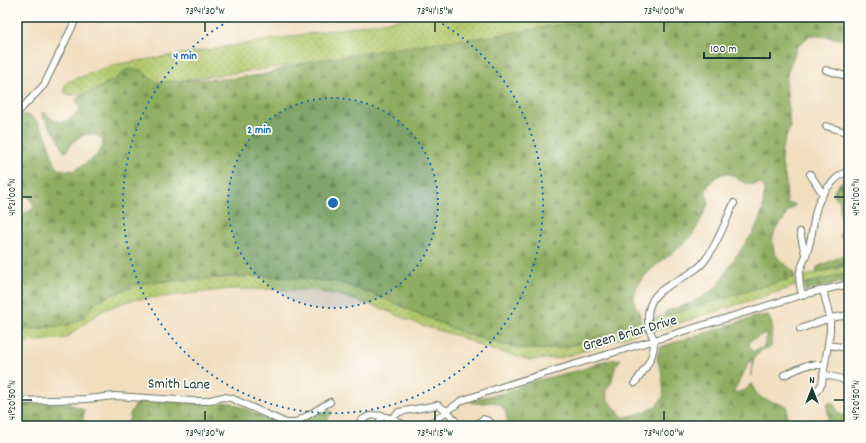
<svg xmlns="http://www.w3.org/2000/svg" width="866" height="443" font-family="Dekko,sans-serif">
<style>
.grass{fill:url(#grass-dots);stroke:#698351}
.forest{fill:url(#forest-firs);stroke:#56754a;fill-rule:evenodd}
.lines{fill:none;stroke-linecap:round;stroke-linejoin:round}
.minor-casing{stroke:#687565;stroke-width:8}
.minor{stroke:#fff;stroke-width:6}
.ticks{fill:none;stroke:#1f3d34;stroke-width:1.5}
.ring{fill:none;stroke:#1f6fb2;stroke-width:2;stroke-dasharray:2 4}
.labels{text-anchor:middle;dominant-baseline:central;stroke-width:3.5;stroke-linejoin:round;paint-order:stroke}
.street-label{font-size:15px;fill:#1f3d34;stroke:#fdfcf7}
.centre{fill:#1f6fb2;stroke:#fdfcf7;stroke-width:2}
.ring-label{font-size:12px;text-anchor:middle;font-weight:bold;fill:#1f6fb2;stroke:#fdfcf7;stroke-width:3.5;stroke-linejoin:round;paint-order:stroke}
.neatline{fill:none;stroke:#1f3d34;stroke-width:1.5}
.ticks-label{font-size:10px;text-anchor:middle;fill:#1f3d34}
</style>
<defs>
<pattern id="grass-dots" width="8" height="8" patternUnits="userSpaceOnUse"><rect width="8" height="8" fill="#b3c96e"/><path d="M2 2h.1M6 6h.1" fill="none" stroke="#91a45b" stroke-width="1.8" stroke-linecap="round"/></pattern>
<pattern id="forest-firs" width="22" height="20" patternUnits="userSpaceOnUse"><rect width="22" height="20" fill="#8ead61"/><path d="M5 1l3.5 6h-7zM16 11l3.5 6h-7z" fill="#738e51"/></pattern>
</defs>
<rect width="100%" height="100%" fill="#fdfcf7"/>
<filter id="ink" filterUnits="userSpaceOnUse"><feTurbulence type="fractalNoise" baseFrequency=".025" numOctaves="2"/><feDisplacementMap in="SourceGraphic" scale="8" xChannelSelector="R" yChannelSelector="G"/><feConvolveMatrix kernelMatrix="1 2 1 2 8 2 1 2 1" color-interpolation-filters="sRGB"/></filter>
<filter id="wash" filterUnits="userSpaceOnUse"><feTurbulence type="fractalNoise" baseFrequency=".012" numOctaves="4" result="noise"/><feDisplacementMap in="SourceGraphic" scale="16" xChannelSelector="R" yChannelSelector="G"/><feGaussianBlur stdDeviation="0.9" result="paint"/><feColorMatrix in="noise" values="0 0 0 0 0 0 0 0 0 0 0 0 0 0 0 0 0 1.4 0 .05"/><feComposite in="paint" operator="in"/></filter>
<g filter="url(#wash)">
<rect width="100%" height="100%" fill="#f1debf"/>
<!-- grass -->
<path class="grass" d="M414,17H647L73,95L66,94L64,91L65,84L67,82L112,65Z
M849,265V273L803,284L801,277Z
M271,275C291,277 311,279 331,281C344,283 360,290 372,294C432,316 493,357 560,348C585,345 616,329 640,321L644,331L561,358L530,360L486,348L458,336L423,326L378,307L338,295L313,290L232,289L132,300L103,310L66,338L17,343V331L68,325L81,318L99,300L143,283Z
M795,277L796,286L654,331L652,319Z"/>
<!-- forest -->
<path class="forest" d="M610,17H849V40L810,35L798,46L789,68L786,80L790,127L782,148L781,161L786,181L787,204H795L793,208L786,213L784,220C772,229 768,246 779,259C785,267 793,266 795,277L665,316V312L698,300L718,286L736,256L753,233L763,210L764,187L761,183C757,184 752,185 748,184C733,179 728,164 710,183C704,191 706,194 709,203C703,214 699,226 691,236C674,257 637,270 634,298C633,307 641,309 640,321L587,341L558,348L529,349L498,343L466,334L368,292L333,281L270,276L198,278L135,284L97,301L83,318L75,322L66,325L17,330V216L32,210L34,206L30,198L17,189V122L22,115C45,113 50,155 57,169L73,171C84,164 108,153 102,138C88,129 74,138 67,151L64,152L57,136L42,116L43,112C48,115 51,119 56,121C64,125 77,116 80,108L76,101L77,98L114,80L127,69L142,70L150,78L157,82L236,78L261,75L312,61L438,42L478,38Z
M848,178L849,196L845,206L849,213L847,229L849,234V247L839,236C845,227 842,224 840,215C839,211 840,206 840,202L834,196C834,187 840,182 848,178Z
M849,249V264L816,272L817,267L842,256Z
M849,273V280L805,291V284Z
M768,315L772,325L771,347L763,349L754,358L751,376L752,357L733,393L746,390L751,383L756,393L763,399L787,406V418C797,426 820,428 829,418L827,406L829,403L833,402C838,410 838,418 849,415V426H507C508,421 507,416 505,411C497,395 484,407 471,402L474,399L505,393L530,382L584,369L604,361L621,359L616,365L611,383L606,390L607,399L621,415L625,417L645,412L656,406L664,396L662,374L657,359L660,347L755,317ZM763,334H768L763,348L755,350L753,352L749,345L750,341Z
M138,400H162L197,404L219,402L232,403L281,425L297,426H128L130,414Z
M64,403L78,407L84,410L83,426H17V404Z
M329,410L332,412L323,426H297L300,425L314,413Z"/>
</g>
<g filter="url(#ink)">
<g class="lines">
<defs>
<path id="minor" d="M826,70L849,77
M17,113L44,85L77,17
M826,126L849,133
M810,174L823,194
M800,232L805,254
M802,295C795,267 803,270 809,246C816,222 811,207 829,186C835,180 838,175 845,173L849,175
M800,329L830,318L849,315
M828,345L849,348
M823,374L842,379L849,385
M784,375L807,365H825
M635,383C644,370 654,359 654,342C654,337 650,332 649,328C647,319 648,309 652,301C659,286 688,278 701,265C715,250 725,222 734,203
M814,395L822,384L830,331V318L823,290
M17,401L86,399L115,396L194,401H206L223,397L231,398L286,423H295L330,402
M392,418L399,412L438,405L447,411L460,426
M356,426C370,407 390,417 406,426
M378,426L382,415
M427,426L461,401L504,386L802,295L849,284
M475,426L483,419L489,421L494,426"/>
</defs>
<!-- minor casing -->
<use href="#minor" class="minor-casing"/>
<!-- minor -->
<use href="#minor" class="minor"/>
</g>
</g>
<!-- ticks -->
<path class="ticks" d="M205,22V32M435,22V32M664,22V32M22,197H32M834,197H844M22,400H32M834,400H844M205,411V421M435,411V421M664,411V421"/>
<!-- distance rings -->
<circle cx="333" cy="203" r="105" fill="#1f6fb2" fill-opacity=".12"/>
<g class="ring">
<circle cx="333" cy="203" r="105"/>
<path d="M432 18A210 210 0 1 1 234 18"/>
</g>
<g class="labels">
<!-- street labels -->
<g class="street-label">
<text transform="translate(630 334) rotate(-16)">Green Briar Drive</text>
<text transform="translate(179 385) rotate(1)">Smith Lane</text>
</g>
</g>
<circle cx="333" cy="203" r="6" class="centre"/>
<g class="ring-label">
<text x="185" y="59">4 min</text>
<text x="259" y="133">2 min</text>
</g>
<!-- margin -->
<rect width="866" height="443" fill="none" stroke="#fdfcf7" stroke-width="44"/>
<!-- north arrow -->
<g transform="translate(812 389)" stroke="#fdfcf7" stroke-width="3" paint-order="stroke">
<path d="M0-3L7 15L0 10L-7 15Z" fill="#1f3d34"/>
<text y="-6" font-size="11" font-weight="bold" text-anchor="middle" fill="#1f3d34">N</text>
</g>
<!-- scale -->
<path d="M704 52v6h66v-6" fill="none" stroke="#1f3d34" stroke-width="2"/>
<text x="710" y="52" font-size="12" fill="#1f3d34" stroke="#fdfcf7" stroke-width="3" paint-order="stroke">100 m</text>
<rect x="22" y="22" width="822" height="399" class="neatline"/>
<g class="ticks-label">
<text x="205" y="14">73°41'30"W</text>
<text x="435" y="14">73°41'15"W</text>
<text x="664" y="14">73°41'00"W</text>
<text transform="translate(11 197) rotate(-90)" y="4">41°21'00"N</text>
<text transform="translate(855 197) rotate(-90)" y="4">41°21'00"N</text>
<text transform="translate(11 400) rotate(-90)" y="4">41°20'50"N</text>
<text transform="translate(855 400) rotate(-90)" y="4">41°20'50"N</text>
<text x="205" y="436">73°41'30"W</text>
<text x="435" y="436">73°41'15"W</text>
<text x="664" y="436">73°41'00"W</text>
</g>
</svg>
